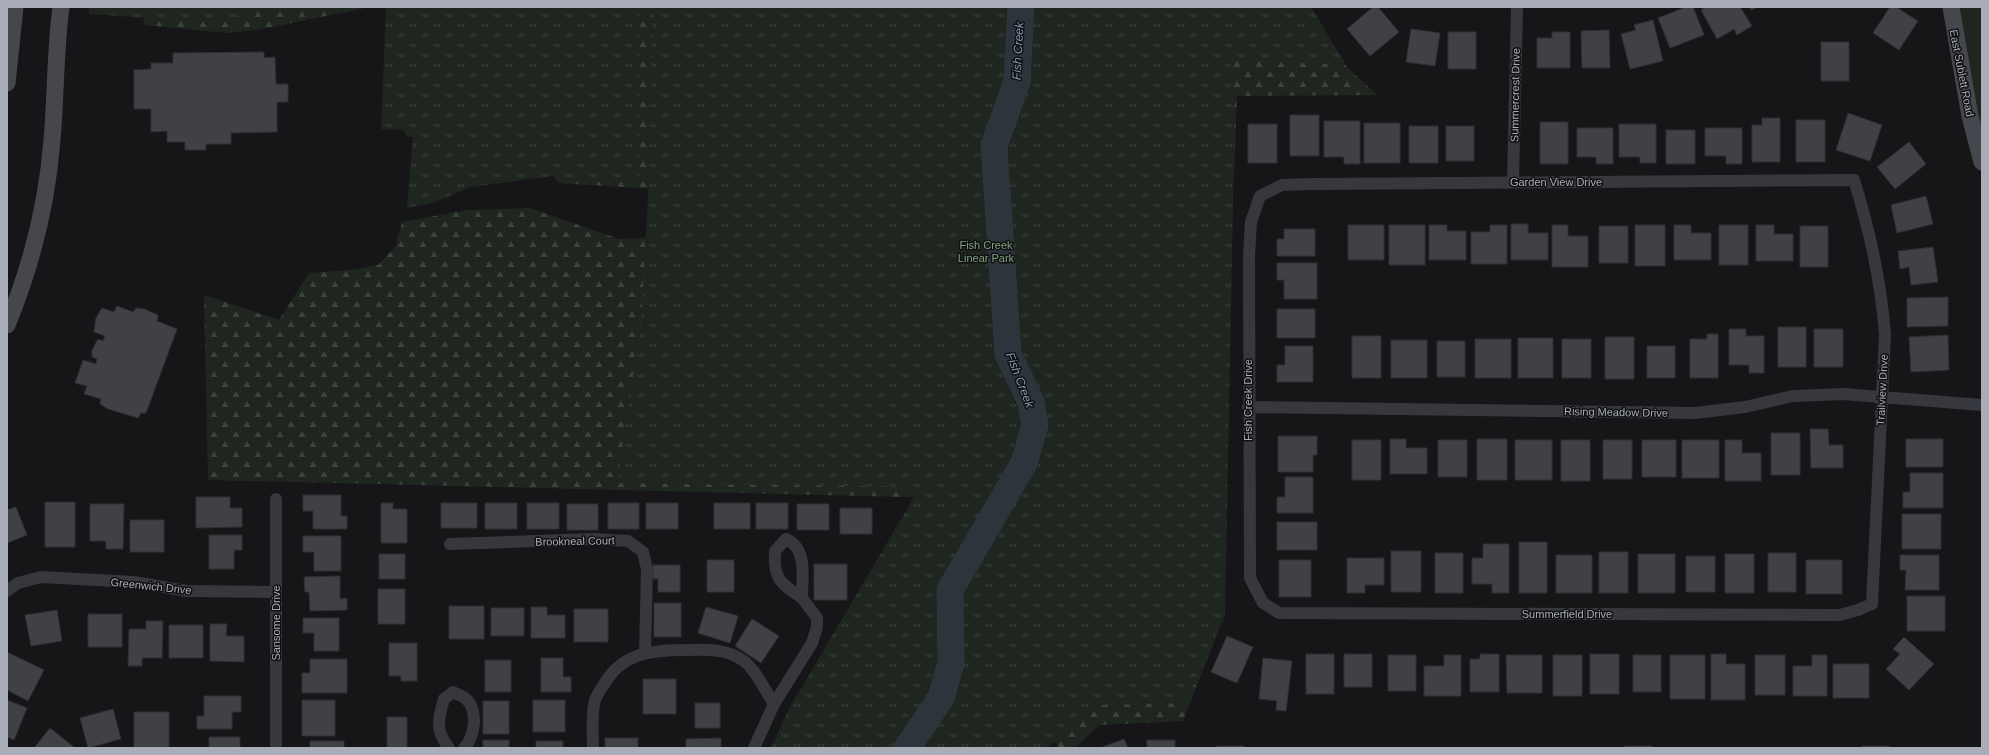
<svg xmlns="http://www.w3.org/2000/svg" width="1989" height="755" font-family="Helvetica,sans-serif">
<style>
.grass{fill:#1e261f}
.forest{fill:url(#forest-firs)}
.park{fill:url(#park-tufts)}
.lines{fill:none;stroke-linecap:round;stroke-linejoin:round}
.river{stroke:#2c353c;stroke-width:27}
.building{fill:#404145;stroke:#303034}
.street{stroke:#37383d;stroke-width:12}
.secondary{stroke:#45474d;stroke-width:17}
.labels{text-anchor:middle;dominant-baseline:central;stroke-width:3;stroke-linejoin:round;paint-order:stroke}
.street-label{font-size:11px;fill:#a8adb8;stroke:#111113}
.park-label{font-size:11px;fill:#7fa381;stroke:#111113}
.water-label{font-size:12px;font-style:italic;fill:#7f9bb3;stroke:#111113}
</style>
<defs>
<pattern id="forest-firs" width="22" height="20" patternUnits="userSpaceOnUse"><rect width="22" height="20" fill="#1e261f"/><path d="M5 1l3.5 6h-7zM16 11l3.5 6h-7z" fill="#3c433d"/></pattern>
<pattern id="park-tufts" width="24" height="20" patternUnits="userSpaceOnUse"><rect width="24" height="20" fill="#1e261f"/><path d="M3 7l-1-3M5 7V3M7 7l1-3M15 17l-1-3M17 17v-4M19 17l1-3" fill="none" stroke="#3c433d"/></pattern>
</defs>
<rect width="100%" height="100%" fill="#161618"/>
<!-- grass -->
<path class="grass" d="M1959,7H1982V132L1969,79Z"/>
<!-- forest -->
<path class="forest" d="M142,7H370L257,30L228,33L145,25Z
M551,7H1311L1317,39L1377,95L1237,96L1225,395V614L1183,721L1099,725L1075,748H1058L1029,693L1112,502L208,480L204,295L279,320L309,273L350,270L378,265L395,247L402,222L467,210L530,208L619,239L839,229L671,190L558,183L539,149Z"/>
<!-- park -->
<path class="park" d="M89,7H262L222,23L89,14Z
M386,7H639V184L552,176L471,187L433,203L407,208L413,137H407L403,130L381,129Z
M653,7H1311L1346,65L1231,60L1233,205L1225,614L1186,703L1094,705L1048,748H771L790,707L920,487L617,483L641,324L648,196Z"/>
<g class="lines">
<!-- river -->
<path class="river" d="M907,748L941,698L951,663L950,590L1024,463L1035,425L1031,402L1008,354L994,145L1017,82L1021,7"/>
</g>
<!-- building -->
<path class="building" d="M1373,7H1378L1399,32L1370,56L1347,29Z
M1686,7H1693L1704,35L1670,48L1658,18Z
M1706,7H1740L1752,26L1737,35L1734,29L1717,39L1701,10Z
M1749,7H1758L1751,10Z
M1890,7H1896L1918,21L1899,50L1873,33Z
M1653,20L1663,61L1630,69L1621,34L1636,30L1634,25Z
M1411,29L1440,33L1435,66L1406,62Z
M1609,30L1610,68H1582L1581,31Z
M1448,32H1476V69H1448Z
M1552,32H1570V68H1537V38H1552Z
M1821,42H1849V81H1821Z
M264,52V58L275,57L276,84H288V102H277V132L231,133V144H206V150H185V142H167V131L151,132V109H134V70L151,69V63H173V53Z
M1848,113L1882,125L1870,161L1836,150Z
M1290,115H1319V156H1290Z
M1762,118H1780V162H1752V125H1762Z
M1796,120H1825V162H1796Z
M1324,121H1360V164H1344V157H1324Z
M1540,122H1568V164H1540Z
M1364,123H1400V163H1364Z
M1248,124H1277V163H1248Z
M1619,124H1656V163H1640V157H1619Z
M1409,126H1438V163H1409Z
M1446,126H1474V161H1446Z
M1577,128H1613V164H1596V157H1577Z
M1705,128H1742V164H1726V156H1705Z
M1666,130H1695V164H1666Z
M1909,142L1926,164L1895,189L1877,167Z
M1926,196L1933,224L1897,233L1891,205Z
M1511,224H1528V233H1548V260H1511Z
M1348,225H1384V260H1348Z
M1389,225H1425V265H1389Z
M1429,225H1447V231H1466V260H1429Z
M1490,225H1507V264H1471V232H1490Z
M1552,225H1568V236H1588V267H1552Z
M1635,225H1665V266H1635Z
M1674,225H1691V233H1711V260H1674Z
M1719,225H1748V265H1719Z
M1756,225H1774V234H1793V261H1756Z
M1599,226H1628V263H1599Z
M1800,226H1828V267H1800Z
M1284,229H1315V256H1277V239H1284Z
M1933,247L1938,282L1911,285L1909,267L1900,269L1898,251Z
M1277,263H1317V299H1284V280H1277Z
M1948,297V326L1907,327V298Z
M117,306L133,312L136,308L144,309L158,315L157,321L177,329L146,413H141L138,418L108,409L100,404L101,399L84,394L87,386L75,383L83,360L96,364L97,359L92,357V350L98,339L103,341L105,336L94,332L96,318L102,308L114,312Z
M1277,309H1315V338H1277Z
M1778,327H1806V367H1778Z
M1729,329H1746V336H1764V373H1749V365H1729Z
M1814,329H1843V367H1814Z
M1707,334H1718V378H1690V339H1707Z
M1948,335L1949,370L1911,372L1909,337Z
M1352,336H1381V378H1352Z
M1605,337H1634V379H1605Z
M1518,338H1553V378H1518Z
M1475,339H1511V378H1475Z
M1562,339H1591V378H1562Z
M1391,340H1427V378H1391Z
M1437,341H1465V377H1437Z
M1285,346H1313V382H1277V365H1285Z
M1647,346H1675V378H1647Z
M1810,429H1828L1829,445H1843V468H1811Z
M1771,433H1800V475H1771Z
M1278,436H1317V455H1313V472H1278Z
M1390,439H1406V448H1427V474H1390Z
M1477,439H1507V480H1477Z
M1906,439H1943V467H1906Z
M1352,440H1381V480H1352Z
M1438,440H1467V477H1438Z
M1515,440H1552V480H1515Z
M1561,440H1590V481H1561Z
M1603,440H1632V479H1603Z
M1642,440H1676V477H1642Z
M1682,440H1719V478H1682Z
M1725,440H1742V453H1761V481H1725Z
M1910,473H1943V508H1903V492H1910Z
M1285,477H1313V513H1277V497H1285Z
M303,495H341V516H347V529H313V511H303Z
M196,497H230V508H242V527L196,528Z
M45,502H75V547H45Z
M381,503H393V509H407V543H381Z
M441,503H477V528H441Z
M485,503H517V529H485Z
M527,503H559V529H527Z
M608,503H639V529H608Z
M646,503H678V529H646Z
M714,503H750V529H714Z
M756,503H788V529H756Z
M90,504H124L123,549H106V541H90Z
M567,504H598V530H567Z
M797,504H829V530H797Z
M16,507L27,535L7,543V510Z
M840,508H872V534H840Z
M1902,514H1941V549H1902Z
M130,520H164V552H130Z
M1277,522H1317V550H1277Z
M209,535H242V550H234V569H209Z
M303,536H341V571H314V552H303Z
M1519,542H1547V593H1519Z
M1483,544H1509V593H1492V584H1472V558H1483Z
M1391,551H1421V592H1391Z
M1599,552H1628V593H1599Z
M1435,553H1463V593H1435Z
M1768,553H1796V592H1768Z
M379,554H405V579H379Z
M1638,554H1675V593H1638Z
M1725,554H1754V593H1725Z
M1556,555H1592V593H1556Z
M1900,555H1939V590H1905L1906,570H1900Z
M1686,556H1715V592H1686Z
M1347,558H1384V585H1365V593H1347Z
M707,560H734V592H707Z
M1279,560H1311V597H1279Z
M1806,560H1842V594H1806Z
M814,564H847V600H814Z
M653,565H680V592H658V579H653Z
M340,576V599L347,598V610L310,611L309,592H305L304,577Z
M378,589H405V624H378Z
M1907,596H1945V631H1907Z
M654,603H681V637H654Z
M449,606H484V639H449Z
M531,607H547V615H565V638H531Z
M706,607L738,616L730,643L698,633Z
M491,608H524V636H491Z
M574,609H608V642H574Z
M57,610L62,641L31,646L25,615Z
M88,614H122V647H88Z
M303,618H339V651H314V633H303Z
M752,619L779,636L761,663L735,646Z
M146,621H163L162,658H142V666H128L129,629H146Z
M210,624H227L226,636H244V662L210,661Z
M169,625H203V658H169Z
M1227,636L1253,647L1237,683L1211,672Z
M1904,637L1934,664L1909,690L1886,669L1900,654L1893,649Z
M389,643H417V681H401V676H389Z
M7,652L44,670L28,701L7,690Z
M1306,654H1334V694H1306Z
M1344,654H1372V687H1344Z
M1480,654H1499V692H1470V659H1480Z
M1590,654H1619V694H1590Z
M1711,654H1726V664H1745V700H1711Z
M1388,655H1416V691H1388Z
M1444,655H1461V696H1424V666H1444Z
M1506,655H1542V693H1507Z
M1553,655H1582V696H1553Z
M1633,655H1661V692H1633Z
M1670,655H1705V699H1670Z
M1755,655H1785V695H1755Z
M1812,655H1827V696H1793V666H1812Z
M541,658H563V677H571V692H541Z
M1263,658L1292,661L1286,711L1276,710L1277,701L1259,699Z
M310,659H347V693H302V673H310Z
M485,660H511V692H485Z
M1833,664H1869V698H1833Z
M643,679H676V714H643Z
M204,696H241V712H232V729H197V716H204Z
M7,700L27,708L14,740L7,737Z
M302,700H335V736H302Z
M533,700H565V732H533Z
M483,701H509V734H483Z
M695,703H720V728H695Z
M113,709L121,739L88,748L80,718Z
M134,712H169V748H134Z
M387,717H407V748H387Z
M50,728L75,748H34Z
M209,737H240V748H209Z
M605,738H638V748H605Z
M721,738V748H686V739Z
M1124,739L1128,748H1100Z
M483,740H509V748H483Z
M1147,740H1175V748H1147Z
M310,741H344V748H310Z
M536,741H563V748H536Z
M1216,746H1244V748H1216Z
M1624,746H1652V748H1624Z
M1862,746H1889V748H1862Z"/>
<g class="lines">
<!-- street -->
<path class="street" d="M1854,180C1870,231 1881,282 1885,335L1872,604L1858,610L1840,615L1279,613L1263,603L1250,578L1249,256L1251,222L1260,196L1282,185L1313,184Z
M1513,182L1517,7
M1248,407L1695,413L1745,407L1793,396L1843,394L1982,405
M276,499V748
M786,539C808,548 802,579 802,598C781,584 773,579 775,551Z
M450,544L594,539L628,541L643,552L647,569L645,654
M7,591L18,583L41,577L134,582L187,591L275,592
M449,748C435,731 438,719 444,699L453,692C457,694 462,696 465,698C479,709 475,737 464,748
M593,748C593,733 591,715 595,700C597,695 600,690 603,686C621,653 651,650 686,650C705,649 728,649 744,661C755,669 766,692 774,704
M754,748L774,704L812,643L817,627V618L802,598"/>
<!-- secondary -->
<path class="secondary" d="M1951,7L1970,116L1982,162
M7,83L15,7
M7,325C31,267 47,204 52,140C56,96 55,51 61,7"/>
</g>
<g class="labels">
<!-- street labels -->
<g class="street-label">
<text transform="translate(1962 73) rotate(79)">East Sublett Road</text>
<text transform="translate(1515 95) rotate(-89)">Summercrest Drive</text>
<text x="1556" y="182">Garden View Drive</text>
<text transform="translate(1882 390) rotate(-87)">Trailview Drive</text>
<text transform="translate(1248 400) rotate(-90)">Fish Creek Drive</text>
<text transform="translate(1616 412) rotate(1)">Rising Meadow Drive</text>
<text transform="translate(575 541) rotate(-1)">Brookneal Court</text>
<text transform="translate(151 586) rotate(6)">Greenwich Drive</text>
<text x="1567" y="614">Summerfield Drive</text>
<text transform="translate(276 623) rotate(-90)">Sansome Drive</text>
</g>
<!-- park labels -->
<g class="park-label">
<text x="986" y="245">Fish Creek<tspan x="986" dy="13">Linear Park</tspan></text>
</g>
<!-- water labels -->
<g class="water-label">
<text transform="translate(1018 51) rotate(-87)">Fish Creek</text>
<text transform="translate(1020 380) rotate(69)">Fish Creek</text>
</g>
</g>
<!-- border -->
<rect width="1989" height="755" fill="none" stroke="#a8adb8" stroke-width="16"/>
</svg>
